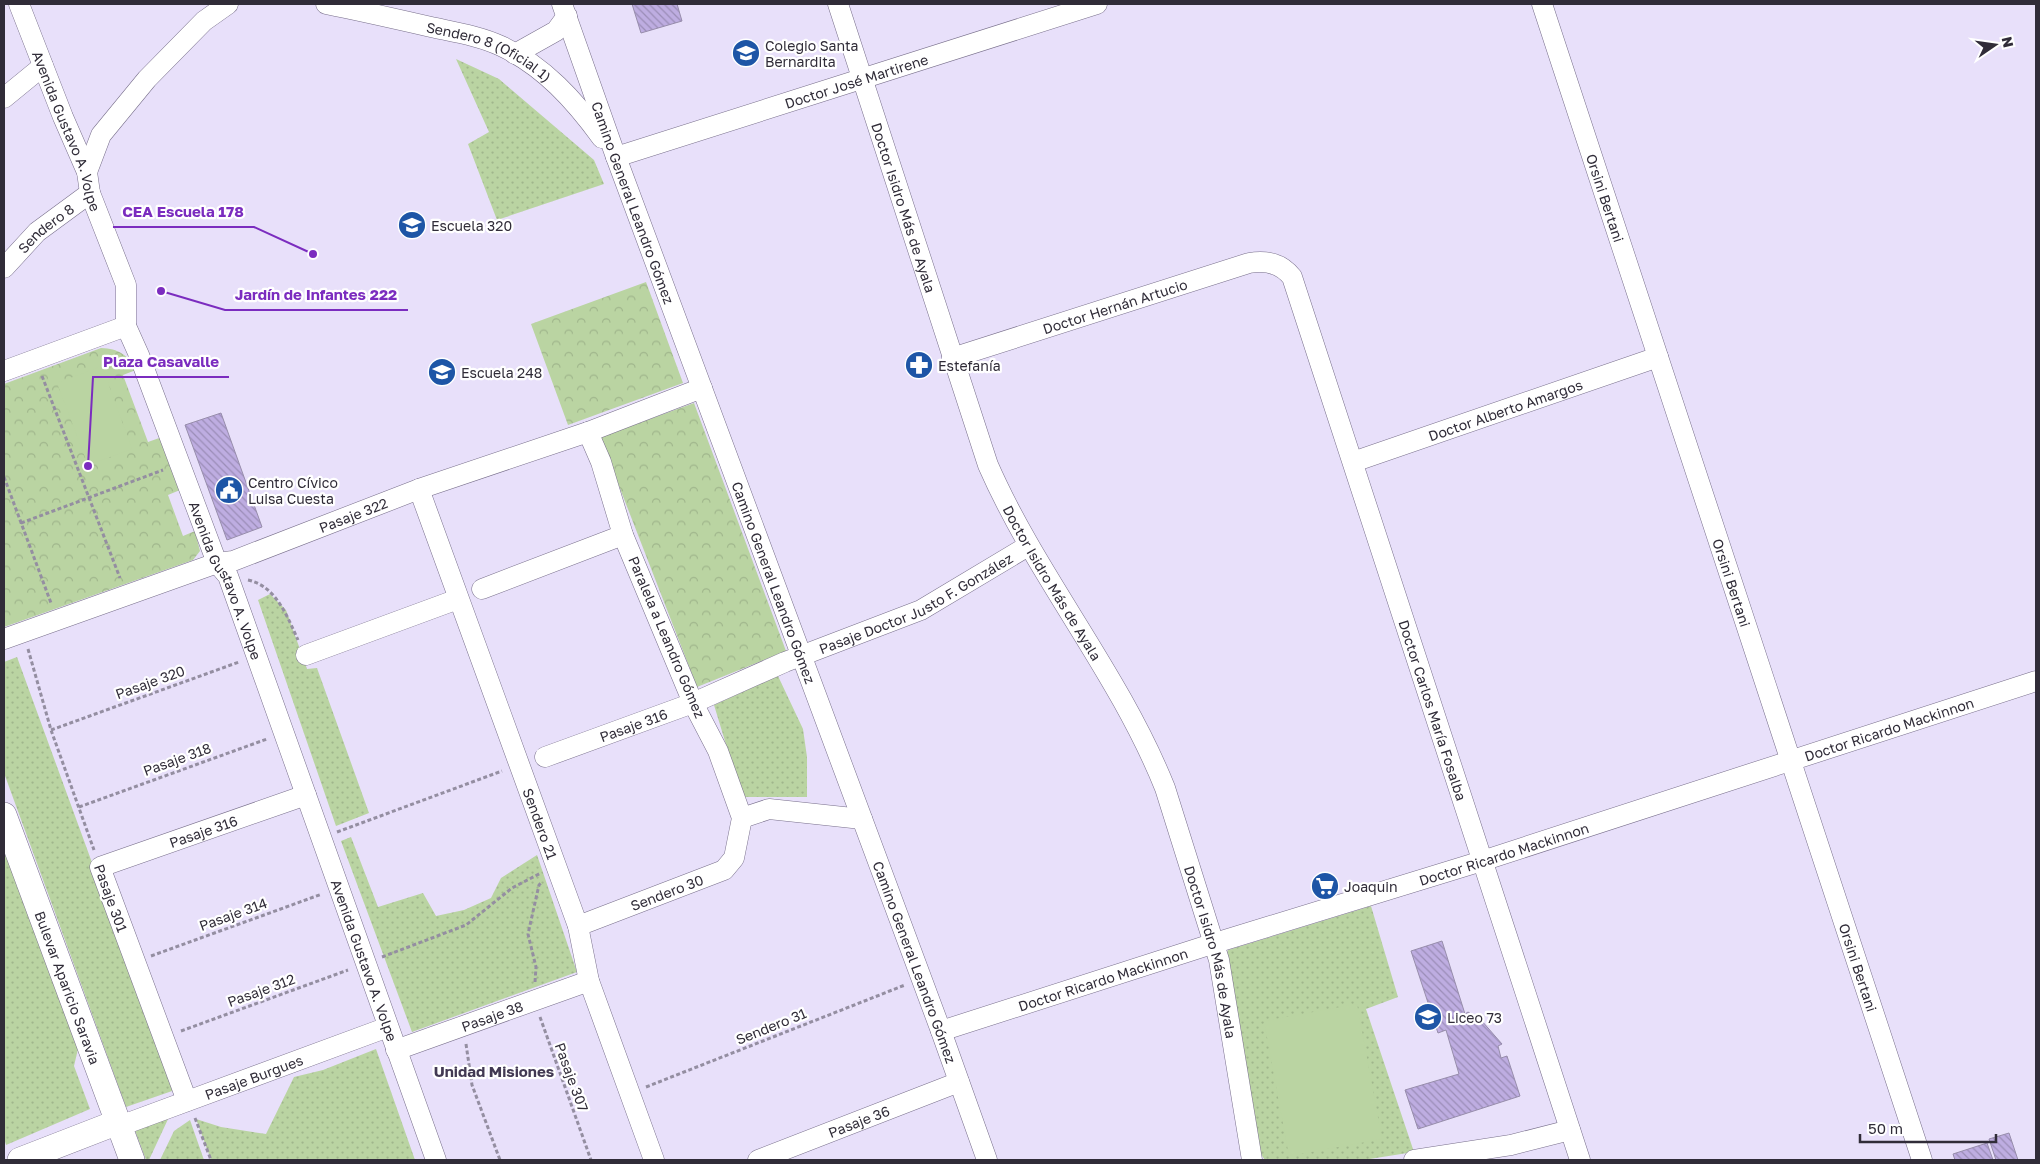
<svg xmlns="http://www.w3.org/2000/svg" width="2040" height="1164" font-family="'Golos Text',sans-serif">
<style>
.grass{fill:url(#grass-dots)}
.park{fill:url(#park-crowns)}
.pitch{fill:#bad4a2}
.building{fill:url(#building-back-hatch);stroke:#978dab}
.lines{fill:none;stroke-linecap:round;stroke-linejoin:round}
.minor-casing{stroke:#786f8b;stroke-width:21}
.tertiary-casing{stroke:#786f8b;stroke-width:26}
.path{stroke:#948ea1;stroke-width:3;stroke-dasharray:4 2.5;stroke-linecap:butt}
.minor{stroke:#fff;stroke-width:20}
.tertiary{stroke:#fff;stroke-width:25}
.labels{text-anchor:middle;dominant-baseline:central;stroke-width:4.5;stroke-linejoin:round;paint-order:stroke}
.poi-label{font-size:14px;fill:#302c38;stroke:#fff;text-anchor:start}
.street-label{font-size:14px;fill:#302c38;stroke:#fff}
.neighbourhood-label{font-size:15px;font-weight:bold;fill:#423953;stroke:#fff}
.leader{fill:none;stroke:#7b2cbf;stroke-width:2}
.callout-dot{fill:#7b2cbf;stroke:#fff;stroke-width:2}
.callout-label{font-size:15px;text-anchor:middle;font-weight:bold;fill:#7b2cbf;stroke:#fff;stroke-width:4.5;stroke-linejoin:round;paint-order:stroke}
</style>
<defs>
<pattern id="grass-dots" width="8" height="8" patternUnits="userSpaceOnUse" patternTransform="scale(1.25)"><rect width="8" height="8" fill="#bad4a2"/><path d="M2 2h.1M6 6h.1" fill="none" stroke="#a0b68c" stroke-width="1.8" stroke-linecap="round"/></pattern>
<pattern id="park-crowns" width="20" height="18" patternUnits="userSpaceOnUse" patternTransform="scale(1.25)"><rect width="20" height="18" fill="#bad4a2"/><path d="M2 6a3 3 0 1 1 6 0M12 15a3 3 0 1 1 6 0" fill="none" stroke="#a0b68c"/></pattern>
<pattern id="building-back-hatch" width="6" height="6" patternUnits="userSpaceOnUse" patternTransform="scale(1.25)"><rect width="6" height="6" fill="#beade1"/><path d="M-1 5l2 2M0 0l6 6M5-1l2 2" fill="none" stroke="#9b8db7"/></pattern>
</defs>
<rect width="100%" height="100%" fill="#e8e0fa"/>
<!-- grass -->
<path class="grass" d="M456,59L499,79L594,160L604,184L497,220L468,144L489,132Z
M270,594L286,610L307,669L317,668L369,813L336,826L258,600Z
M17,657L175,1090L126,1107L4,773V662Z
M778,676L803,729L807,757V797H742L714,705Z
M351,837L378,907L423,893L436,916L464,910L491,898L501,878L537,855L577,972L412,1032L341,841Z
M4,841L78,1049L74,1066L90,1109L6,1145L4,1138Z
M1371,906L1398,997L1366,1009L1414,1152L1363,1160H1265L1259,1152L1226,955L1228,950Z
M376,1049L415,1160H211L196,1119L221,1127L266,1134L294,1077L323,1070Z
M169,1117L149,1160H146L134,1128Z
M190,1120L204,1160H160L174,1131Z"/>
<!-- park -->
<path class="park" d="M646,282L683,383L568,425L531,324Z
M101,348C119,349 127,354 136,370L123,375L148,442L162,437L180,490L168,495L183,536L195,531L200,551L193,560L4,627V384Z
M694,403L786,651L697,687L600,437Z"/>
<!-- pitch -->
<path class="pitch" d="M102,366L132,449L88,465L57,383Z
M1357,1004L1382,1139L1289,1156L1264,1021Z"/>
<!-- building -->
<path class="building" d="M632,4H677L682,21L641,33Z
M221,413L262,527L227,540L185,425Z
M1442,941L1465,1014L1468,1012L1481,1020L1502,1044L1498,1046L1501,1058L1507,1056L1520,1096L1418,1129L1405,1090L1459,1074L1446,1030L1438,1033L1411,951Z
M2009,1133L2018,1160H1996L1989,1139Z
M1987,1143L1993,1160H1955L1953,1154Z"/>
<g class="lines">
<defs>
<g id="minor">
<path id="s1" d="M19,4L63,117L87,172L90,193L126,285V326L139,355L217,563L228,576L436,1160"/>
<path id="s2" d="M326,4C361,11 396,19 431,27C454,32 480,36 501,46C544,66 575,101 602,138"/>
<path id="s3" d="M562,4L616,157L941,1031L987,1160"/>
<path id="s4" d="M838,4L988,465C1037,577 1119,673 1165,788L1219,960L1252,1160"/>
<path id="s5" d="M1542,4L1922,1160"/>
<path d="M515,54L556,31L567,16"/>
<path d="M4,98L43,66"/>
<path id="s6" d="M616,157L1097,4"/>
<path d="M87,172L101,135L147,79L204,21L228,4"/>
<path id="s7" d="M4,268L37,232L90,193"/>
<path id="s8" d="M952,358L1249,263C1266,260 1281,263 1292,277L1580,1160"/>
<path d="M4,371L126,326"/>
<path id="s9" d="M1353,462L1658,357"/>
<path id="s10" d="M419,489L578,926L589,981L654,1160"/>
<path d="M482,589L623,535"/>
<path id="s11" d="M4,639L217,563L233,561L419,489L588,432L702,388"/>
<path d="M306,655L458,599"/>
<path id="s12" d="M545,757L693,703L785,662L921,610L1028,546"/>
<path d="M742,818L769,809L862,819"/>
<path id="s13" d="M578,926L724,870L734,858L742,818L718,751L693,703L623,535L601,462L588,432"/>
<path id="s14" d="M941,1031L1215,943L1482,861L2036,681"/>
<path id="s15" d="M396,1050L589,981"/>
<path id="s16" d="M187,1101L100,867L306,795"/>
<path id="s17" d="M118,1122L128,1123L388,1027"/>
<path id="s18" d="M758,1160L959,1082"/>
<path d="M1414,1160L1511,1145L1570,1130"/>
</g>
<g id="tertiary">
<path id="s19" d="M4,815L132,1160"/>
<path d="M20,1160L118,1122"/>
</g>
</defs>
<!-- minor casing -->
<use href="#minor" class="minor-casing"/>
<!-- tertiary casing -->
<use href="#tertiary" class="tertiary-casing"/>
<!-- path -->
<path class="path" d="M42,376L120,578
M4,477L51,603
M21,523L163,470
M248,580C276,586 287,616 298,640
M28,649L51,730L94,850
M51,730L239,662
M79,807L267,739
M337,832L502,771
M151,956L322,894
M382,957L466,925L512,888L541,873
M535,982L536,967L528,934L539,885L542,882
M540,1017L591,1160
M181,1031L348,970
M466,1044L472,1085L500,1160
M646,1087L905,985
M195,1118L211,1160"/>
<!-- minor -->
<use href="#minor" class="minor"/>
<!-- tertiary -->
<use href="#tertiary" class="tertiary"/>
</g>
<!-- icons -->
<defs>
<symbol id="school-disc" viewBox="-11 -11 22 22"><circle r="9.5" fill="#1d55a6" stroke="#fff"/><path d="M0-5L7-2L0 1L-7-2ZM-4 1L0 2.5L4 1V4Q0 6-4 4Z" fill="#fff"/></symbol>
<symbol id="pharmacy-disc" viewBox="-11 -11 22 22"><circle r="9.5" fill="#1d55a6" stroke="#fff"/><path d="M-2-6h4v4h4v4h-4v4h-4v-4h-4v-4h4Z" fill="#fff"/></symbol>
<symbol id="civic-disc" viewBox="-11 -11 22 22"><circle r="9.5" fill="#1d55a6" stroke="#fff"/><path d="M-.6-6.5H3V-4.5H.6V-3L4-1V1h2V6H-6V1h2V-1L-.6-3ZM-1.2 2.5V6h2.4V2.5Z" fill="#fff"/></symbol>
<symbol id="supermarket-disc" viewBox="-11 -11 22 22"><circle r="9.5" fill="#1d55a6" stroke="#fff"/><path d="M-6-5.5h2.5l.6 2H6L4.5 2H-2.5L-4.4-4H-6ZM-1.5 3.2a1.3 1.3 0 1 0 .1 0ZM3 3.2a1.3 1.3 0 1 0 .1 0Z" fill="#fff"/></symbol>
</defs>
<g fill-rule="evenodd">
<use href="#school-disc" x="730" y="37" width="32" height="32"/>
<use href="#school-disc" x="396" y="209" width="32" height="32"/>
<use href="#pharmacy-disc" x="903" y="349" width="32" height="32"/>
<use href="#school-disc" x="426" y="356" width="32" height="32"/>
<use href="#civic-disc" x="213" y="474" width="32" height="32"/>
<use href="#supermarket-disc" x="1309" y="870" width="32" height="32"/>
<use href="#school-disc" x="1412" y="1001" width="32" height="32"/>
</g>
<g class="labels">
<!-- poi labels -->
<g class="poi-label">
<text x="765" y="45">Colegio Santa<tspan x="765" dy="16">Bernardita</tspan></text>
<text x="431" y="225">Escuela 320</text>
<text x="938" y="365">Estefanía</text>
<text x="461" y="372">Escuela 248</text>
<text x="248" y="482">Centro Cívico<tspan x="248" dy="16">Luisa Cuesta</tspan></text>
<text x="1344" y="886">Joaquin</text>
<text x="1447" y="1017">Liceo 73</text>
</g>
<!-- street labels -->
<g class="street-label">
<text stroke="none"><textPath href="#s2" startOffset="171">Sendero 8 (Oficial 1)</textPath></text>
<text stroke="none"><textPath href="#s6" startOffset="252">Doctor José Martirene</textPath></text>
<text stroke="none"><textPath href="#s1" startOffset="136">Avenida Gustavo A. Volpe</textPath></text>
<text stroke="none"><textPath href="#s5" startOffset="204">Orsini Bertani</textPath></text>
<text stroke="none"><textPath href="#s3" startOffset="211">Camino General Leandro Gómez</textPath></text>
<text stroke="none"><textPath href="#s4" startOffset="214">Doctor Isidro Más de Ayala</textPath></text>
<text stroke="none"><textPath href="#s7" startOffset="58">Sendero 8</textPath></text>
<text stroke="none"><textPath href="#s8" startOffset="171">Doctor Hernán Artucio</textPath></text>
<text stroke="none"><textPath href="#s9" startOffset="161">Doctor Alberto Amargos</textPath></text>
<text stroke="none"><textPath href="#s11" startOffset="371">Pasaje 322</textPath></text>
<text stroke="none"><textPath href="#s1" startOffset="616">Avenida Gustavo A. Volpe</textPath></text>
<text stroke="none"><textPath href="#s3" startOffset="616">Camino General Leandro Gómez</textPath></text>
<text stroke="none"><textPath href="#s4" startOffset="619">Doctor Isidro Más de Ayala</textPath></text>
<text stroke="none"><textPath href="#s5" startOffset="609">Orsini Bertani</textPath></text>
<text stroke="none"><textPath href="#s12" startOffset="402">Pasaje Doctor Justo F. González</textPath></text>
<text transform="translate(667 637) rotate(67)">Paralela a Leandro Gómez</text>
<text transform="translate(150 682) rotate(-20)">Pasaje 320</text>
<text stroke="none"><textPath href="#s8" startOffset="815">Doctor Carlos María Fosalba</textPath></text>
<text stroke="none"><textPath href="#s12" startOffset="94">Pasaje 316</textPath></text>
<text stroke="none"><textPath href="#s14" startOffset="995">Doctor Ricardo Mackinnon</textPath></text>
<text transform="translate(177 759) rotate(-20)">Pasaje 318</text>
<text stroke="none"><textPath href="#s10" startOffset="356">Sendero 21</textPath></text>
<text stroke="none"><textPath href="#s16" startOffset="359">Pasaje 316</textPath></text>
<text stroke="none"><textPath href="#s14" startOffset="590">Doctor Ricardo Mackinnon</textPath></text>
<text stroke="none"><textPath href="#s13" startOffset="95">Sendero 30</textPath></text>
<text transform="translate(111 898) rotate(70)">Pasaje 301</text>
<text transform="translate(233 914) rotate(-20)">Pasaje 314</text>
<text stroke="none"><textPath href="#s4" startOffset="1024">Doctor Isidro Más de Ayala</textPath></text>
<text stroke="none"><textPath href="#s1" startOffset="1021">Avenida Gustavo A. Volpe</textPath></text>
<text stroke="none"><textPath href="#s3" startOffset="1021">Camino General Leandro Gómez</textPath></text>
<text stroke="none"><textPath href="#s5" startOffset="1014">Orsini Bertani</textPath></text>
<text stroke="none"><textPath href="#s14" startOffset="170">Doctor Ricardo Mackinnon</textPath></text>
<text stroke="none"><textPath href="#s19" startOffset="184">Bulevar Aparicio Saravia</textPath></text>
<text transform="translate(261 990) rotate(-20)">Pasaje 312</text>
<text stroke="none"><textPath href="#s15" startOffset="102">Pasaje 38</textPath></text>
<text transform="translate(771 1026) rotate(-22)">Sendero 31</text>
<text stroke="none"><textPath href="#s17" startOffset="144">Pasaje Burgues</textPath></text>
<text transform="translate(572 1077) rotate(70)">Pasaje 307</text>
<text stroke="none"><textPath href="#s18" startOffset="108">Pasaje 36</textPath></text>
</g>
<!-- neighbourhood labels -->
<g class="neighbourhood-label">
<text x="494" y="1071">Unidad Misiones</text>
</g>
</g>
<!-- callouts -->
<path class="leader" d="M313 254L254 227H113M161 291L225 310H408M88 466L93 377H229"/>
<g class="callout-dot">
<circle cx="313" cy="254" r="5"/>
<circle cx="161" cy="291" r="5"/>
<circle cx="88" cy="466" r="5"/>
</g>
<g class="callout-label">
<text x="183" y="217">CEA Escuela 178</text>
<text x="316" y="300">Jardín de Infantes 222</text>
<text x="161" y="367">Plaza Casavalle</text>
</g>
<!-- border -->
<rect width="2040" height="1164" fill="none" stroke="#302c38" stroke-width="10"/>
<!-- north arrow -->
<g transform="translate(1995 45) rotate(77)" stroke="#ffffff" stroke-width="4" paint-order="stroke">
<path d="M0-4L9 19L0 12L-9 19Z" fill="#302c38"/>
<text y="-8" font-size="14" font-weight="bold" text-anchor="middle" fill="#302c38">N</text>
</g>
<!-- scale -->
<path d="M1860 1134v8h136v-8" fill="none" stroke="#302c38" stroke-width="2.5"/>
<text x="1868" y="1134" font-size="15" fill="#302c38" stroke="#ffffff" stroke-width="4" paint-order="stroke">50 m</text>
</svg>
